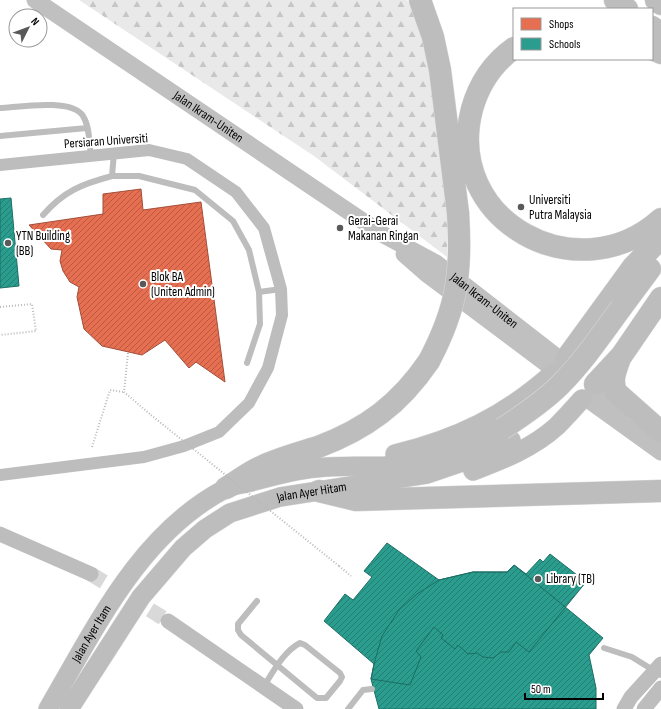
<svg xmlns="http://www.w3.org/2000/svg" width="661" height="709" font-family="'Sofia Sans Condensed',sans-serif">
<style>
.forest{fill:url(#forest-firs)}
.shops{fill:url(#shops-hatch);stroke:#a24e39}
.schools{fill:url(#schools-hatch);stroke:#1d6e64}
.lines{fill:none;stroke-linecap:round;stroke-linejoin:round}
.tertiary-tunnel{stroke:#d9d9d9;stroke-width:15;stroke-dasharray:15 8;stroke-linecap:butt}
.primary-casing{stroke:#dbdbdb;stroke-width:20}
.motorway-casing{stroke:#dbdbdb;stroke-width:23}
.path{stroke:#b8b8b8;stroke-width:2;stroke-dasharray:1 2;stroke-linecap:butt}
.service{stroke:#bdbdbd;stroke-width:6}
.minor{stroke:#bdbdbd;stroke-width:12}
.tertiary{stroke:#bdbdbd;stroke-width:15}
.secondary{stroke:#c0c0c0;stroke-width:17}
.primary{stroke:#bdbdbd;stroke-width:19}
.motorway{stroke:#bdbdbd;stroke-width:22}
.motorway-bridge-casing{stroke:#dbdbdb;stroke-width:23;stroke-linecap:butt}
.path-bridge{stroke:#b8b8b8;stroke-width:2;stroke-dasharray:1 2;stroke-linecap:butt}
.motorway-bridge{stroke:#bdbdbd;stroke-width:22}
.poi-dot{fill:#595959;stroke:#fff;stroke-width:1.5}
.labels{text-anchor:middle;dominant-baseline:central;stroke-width:4;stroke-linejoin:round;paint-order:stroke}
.street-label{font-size:13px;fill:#000;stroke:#fff}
.poi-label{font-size:13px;fill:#000;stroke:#fff;text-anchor:start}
</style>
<defs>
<pattern id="forest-firs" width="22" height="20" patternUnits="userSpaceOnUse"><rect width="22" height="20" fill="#e9e9e9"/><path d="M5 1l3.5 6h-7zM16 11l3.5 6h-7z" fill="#c6c6c6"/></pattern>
<pattern id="shops-hatch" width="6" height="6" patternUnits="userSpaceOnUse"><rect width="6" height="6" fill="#e76f51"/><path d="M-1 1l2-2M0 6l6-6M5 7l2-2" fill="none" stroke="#b95941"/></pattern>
<pattern id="schools-hatch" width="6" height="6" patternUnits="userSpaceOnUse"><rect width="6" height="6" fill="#2a9d8f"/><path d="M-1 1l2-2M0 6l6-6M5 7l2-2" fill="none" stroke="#227e72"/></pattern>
</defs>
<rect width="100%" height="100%" fill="#fff"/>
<!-- forest -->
<path class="forest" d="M79,0H407L413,8L430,51L448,206L447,257L314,156Z"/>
<!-- shops -->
<path class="shops" d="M141,189L143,210L201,202L225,382L196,362L189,368L165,340L142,355L102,346L84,329L77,297L79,287L70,282L63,271L60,261L62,250L51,249L29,225L103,214V194Z"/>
<!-- schools -->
<path class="schools" d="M11,198L19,286L0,288V199Z
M387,543L439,580L473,572H507L514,565L526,574L540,559L543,562L550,554L586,582L529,652L516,642L509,652H501L493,658L483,657L477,653L468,654L458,645L455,649L441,638L443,635L434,627L416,651L421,657L410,685L371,679L374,664L324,621L345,594L353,600L372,577L364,571Z
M514,565L603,638L589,655L596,688V709H379L371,679L374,664L382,636L399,610L417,594L439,580L473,572H507Z"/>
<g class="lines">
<!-- tertiary-tunnel -->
<path class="tertiary-tunnel" d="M91,574L168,621"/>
<defs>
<g id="primary">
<path d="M395,454C457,439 505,416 553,373"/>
<path d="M473,471C502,460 533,448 557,426C565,418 574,408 582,399"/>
<path id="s2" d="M48,709C95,629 139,534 225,489C232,485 243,484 251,482C273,476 294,470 316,468C339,465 362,467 385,466C427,463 465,448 502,429"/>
<path id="s3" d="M69,709L141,597L183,548L205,529L230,513L280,497L427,474L480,456L511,440"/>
</g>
<path id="motorway" d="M420,0L433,37L440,70L458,213
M615,0L627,9
M656,0L661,4
M652,27L661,34
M514,48C493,63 479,84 472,109C443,221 578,294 661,219
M652,49L661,53
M621,308L650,269
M620,358C616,370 611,379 616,392L661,432
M566,359L633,267L661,238
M595,384L622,355L661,298
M226,488C238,481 250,471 263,466C280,458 299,453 318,447C366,429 400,404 429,361
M319,491L356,500L661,491"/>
</defs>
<!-- primary casing -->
<use href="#primary" class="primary-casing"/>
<!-- motorway casing -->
<use href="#motorway" class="motorway-casing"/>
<!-- path -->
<path class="path" d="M0,307L32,304L36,331L0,335
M128,353L124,392L151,415
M92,447L110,390L124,392
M339,566L351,576"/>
<!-- service -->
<path class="service" d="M0,108C19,107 72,98 83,116C90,127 89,143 91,156
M0,136L87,128
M114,153L112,176H139L195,190L233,221L249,250L259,292L260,324L247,363
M43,215C64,191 82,184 112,176
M259,292L281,289
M257,601L238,624V630L241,635L317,698H326L340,681L342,677L340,673L305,645L300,643C284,651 273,672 264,686
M604,648L632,657L661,675
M348,709L363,690L372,689"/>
<!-- minor -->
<path class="minor" d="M0,165L149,150L187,159L236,192L264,228L281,289L282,315L268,368L249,403L219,432L184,446L144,457L0,475"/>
<!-- tertiary -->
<path class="tertiary" d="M0,534L91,574
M168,621L296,709
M624,709L631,697L661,664
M644,709L661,688"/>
<!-- secondary -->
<g class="secondary">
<path id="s1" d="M35,0L382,234L436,263L562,361"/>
<path d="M404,254L428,275L548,365"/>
<path d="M594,388L625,410"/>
<path d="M586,398L661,452"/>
</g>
<!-- primary -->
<use href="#primary" class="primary"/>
<!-- motorway -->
<use href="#motorway" class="motorway"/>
<defs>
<path id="motorway-bridge" d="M429,361C457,308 462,273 458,213
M502,429C522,416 543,402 560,385C583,362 602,334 621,308"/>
</defs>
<!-- motorway-bridge casing -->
<use href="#motorway-bridge" class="motorway-bridge-casing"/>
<!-- path-bridge -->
<path class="path-bridge" d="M151,415L339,566"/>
<!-- motorway-bridge -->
<use href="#motorway-bridge" class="motorway-bridge"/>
</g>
<!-- markers -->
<g class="poi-dot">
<circle cx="521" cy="207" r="4"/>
<circle cx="340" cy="228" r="4"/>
<circle cx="8" cy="243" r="4"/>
<circle cx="143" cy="284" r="4"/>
<circle cx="538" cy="579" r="4"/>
</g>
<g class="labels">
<!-- street labels -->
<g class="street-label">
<text stroke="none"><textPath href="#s1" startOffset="209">Jalan Ikram-Uniten</textPath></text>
<text transform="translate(106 141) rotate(-4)">Persiaran Universiti</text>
<text stroke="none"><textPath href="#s1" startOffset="541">Jalan Ikram-Uniten</textPath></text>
<text stroke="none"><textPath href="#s3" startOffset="341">Jalan Ayer Hitam</textPath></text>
<text stroke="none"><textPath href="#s2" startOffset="87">Jalan Ayer Itam</textPath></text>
</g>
<!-- poi labels -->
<g class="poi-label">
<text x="529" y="200">Universiti<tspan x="529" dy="15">Putra Malaysia</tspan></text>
<text x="348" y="221">Gerai-Gerai<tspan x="348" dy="15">Makanan Ringan</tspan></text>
<text x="16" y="236">YTN Building<tspan x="16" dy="15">(BB)</tspan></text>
<text x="151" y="277">Blok BA<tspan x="151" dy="15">(Uniten Admin)</tspan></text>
<text x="546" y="579">Library (TB)</text>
</g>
</g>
<!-- legend -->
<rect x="513" y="8" width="140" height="52" fill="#ffffff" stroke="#999999"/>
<rect x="521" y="18" width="20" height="12" fill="#e76f51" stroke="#999999"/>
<text x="549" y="28" font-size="12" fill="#000000">Shops</text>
<rect x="521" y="38" width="20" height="12" fill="#2a9d8f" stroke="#999999"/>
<text x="549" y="48" font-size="12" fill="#000000">Schools</text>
<!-- north arrow -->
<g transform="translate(28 28) rotate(48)"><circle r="19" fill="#ffffff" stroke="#999999"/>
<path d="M0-3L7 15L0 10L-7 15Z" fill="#595959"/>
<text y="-6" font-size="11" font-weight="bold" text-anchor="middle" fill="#000000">N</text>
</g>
<!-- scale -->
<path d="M525 693v6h78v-6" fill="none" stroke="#000000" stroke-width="2"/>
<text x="531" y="693" font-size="12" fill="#000000" stroke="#ffffff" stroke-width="3" paint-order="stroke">50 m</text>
</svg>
